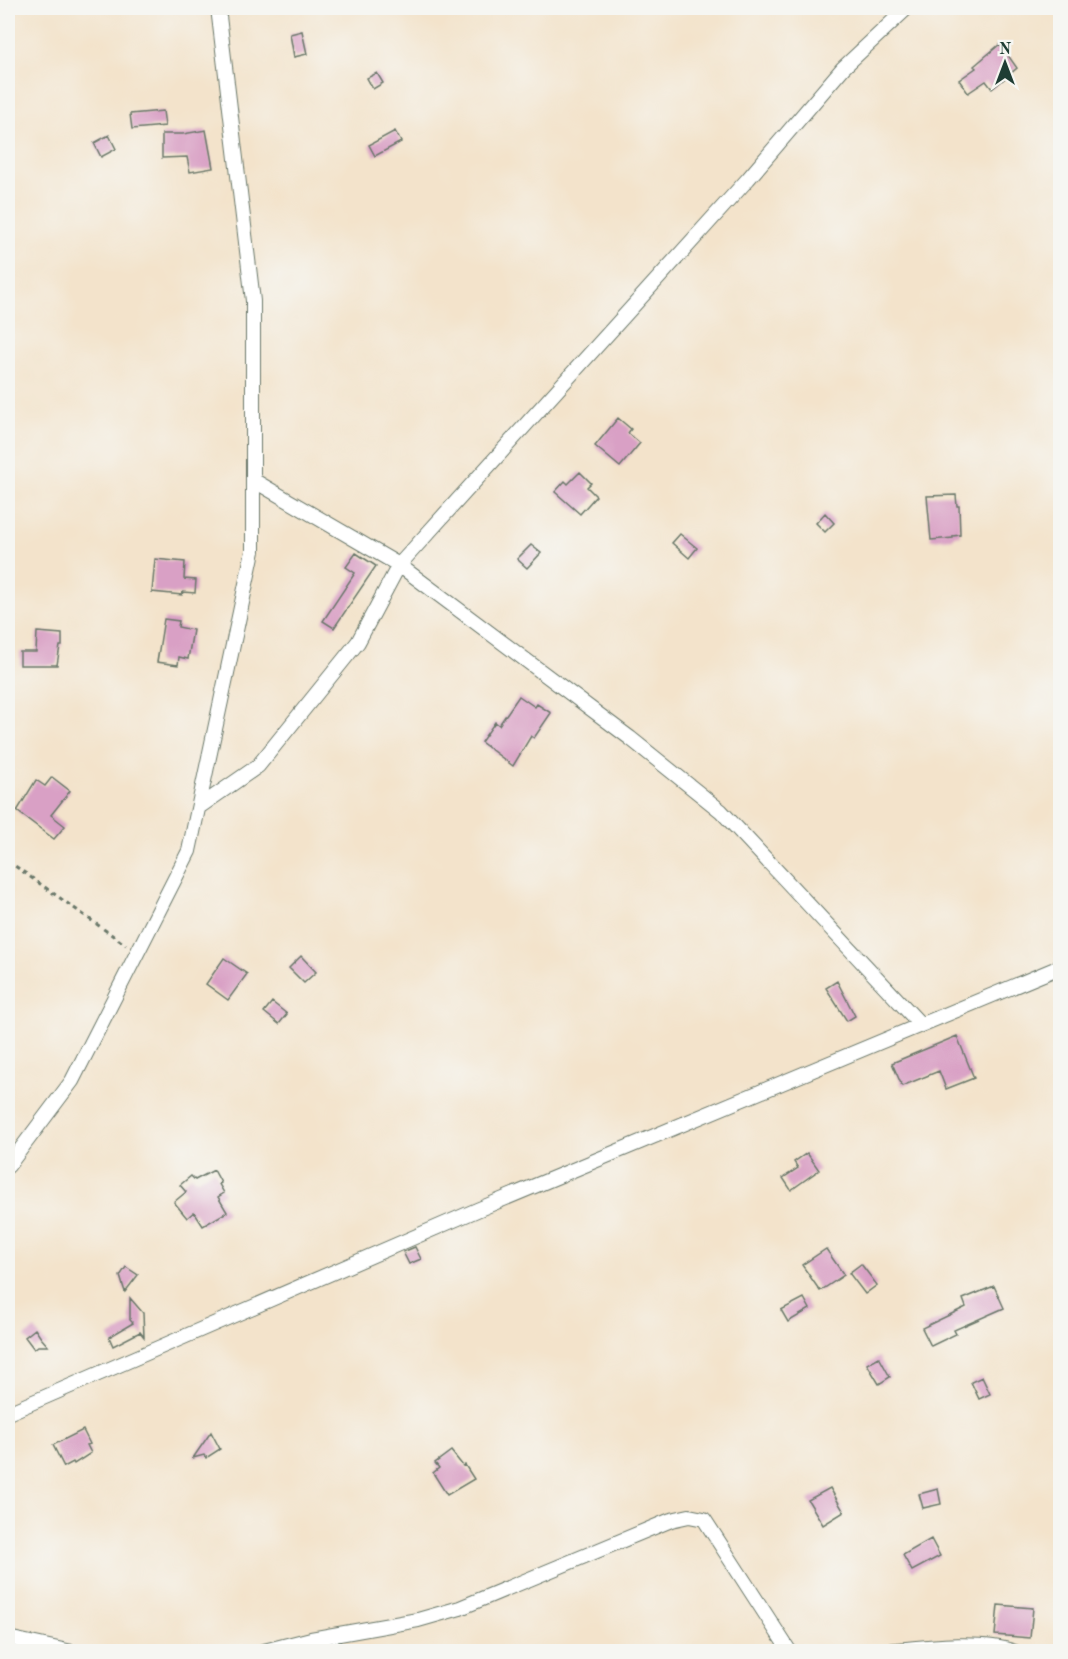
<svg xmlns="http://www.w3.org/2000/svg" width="1068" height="1659" font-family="'Old Standard TT',serif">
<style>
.building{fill:#d9a0c5}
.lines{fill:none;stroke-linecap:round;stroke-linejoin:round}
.street-casing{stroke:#697769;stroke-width:16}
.path{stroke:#697769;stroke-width:3;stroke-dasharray:4.5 4.5;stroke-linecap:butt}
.street{stroke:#fff;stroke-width:14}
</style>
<rect width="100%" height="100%" fill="#f6f6f2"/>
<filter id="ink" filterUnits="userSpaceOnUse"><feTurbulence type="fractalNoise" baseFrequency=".0167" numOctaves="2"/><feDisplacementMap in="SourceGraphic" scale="12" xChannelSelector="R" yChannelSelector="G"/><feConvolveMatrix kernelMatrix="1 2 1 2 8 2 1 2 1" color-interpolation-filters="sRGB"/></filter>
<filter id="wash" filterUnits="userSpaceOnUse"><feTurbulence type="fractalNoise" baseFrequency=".008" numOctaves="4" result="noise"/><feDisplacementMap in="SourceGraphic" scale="24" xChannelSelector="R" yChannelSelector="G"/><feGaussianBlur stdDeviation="1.35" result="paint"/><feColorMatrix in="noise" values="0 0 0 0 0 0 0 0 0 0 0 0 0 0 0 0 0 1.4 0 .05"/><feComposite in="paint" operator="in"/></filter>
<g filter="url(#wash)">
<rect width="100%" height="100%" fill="#f3e3cb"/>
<g id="blocks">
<!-- building -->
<path class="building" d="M302,31L307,54L294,57L290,34Z
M1000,44L1017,68L992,89L986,81L968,93L959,80L976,68L974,66Z
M377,73L383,83L373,89L367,78Z
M163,111L165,126L132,129L130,114Z
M206,130L213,168L190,172L187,157L162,158V134H183Z
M395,131L401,142L375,156L369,145Z
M109,135L116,149L101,157L94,143Z
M618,418L631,429L628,433L640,443L620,467L595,446Z
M580,472L591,483L587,487L596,496L580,514L555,492L565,481L568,484Z
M956,495L957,506H959L960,535L953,536V538L931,540L927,496Z
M825,513L834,523L825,532L816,523Z
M680,534L697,548L689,558L672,543Z
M531,545L541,553L527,568L517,559Z
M356,553L376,566L334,628L323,621L355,573L346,567Z
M155,559L185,562L184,579L196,580L195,593L183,592L182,595L152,592Z
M164,619L179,621L178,627L193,630L188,659L179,657L178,665L157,662Z
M37,632L62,634V646H60L57,665H20V652H36Z
M519,696L535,707L537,704L551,713L534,738L531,736L513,766L481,742L495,722L499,725Z
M52,777L70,791L51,815L65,826L54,839L17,811L36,780L45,786Z
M301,956L316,972L304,983L289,968Z
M224,958L247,974L228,1000L206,984Z
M837,981L855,1016L847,1021L826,988Z
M272,1002L287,1014L279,1024L264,1012Z
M957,1036L974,1078L946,1089L939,1071L902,1086L892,1063Z
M807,1153L819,1170L791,1190L783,1178L798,1168L794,1162Z
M214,1170L221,1183L219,1184L224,1193L218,1197L227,1212L203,1226L194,1212L187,1218L174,1202L186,1192L180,1185L191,1176L195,1180Z
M415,1247L421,1259L409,1264L403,1252Z
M826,1249L844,1275L820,1291L802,1265Z
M861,1264L877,1285L865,1294L849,1273Z
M126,1267L138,1275L125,1292L120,1276Z
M994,1286L1004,1308L954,1330L956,1334L931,1346L922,1328L966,1307L963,1299Z
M130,1298L143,1313L144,1337L140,1332L113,1346L109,1337L133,1323L130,1320Z
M804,1298L810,1309L788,1322L781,1310Z
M35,1329L41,1338L48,1346H38L34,1349L25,1337Z
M879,1357L890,1377L879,1384L867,1364Z
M982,1377L990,1394L979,1399L971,1382Z
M83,1430L90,1444L87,1445L91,1453L74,1464L73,1462L64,1467L53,1445Z
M211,1432L220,1449L206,1458L204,1455L193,1458Z
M451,1451L463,1466L465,1465L474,1479L447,1495L433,1473L439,1468L435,1463Z
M830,1488L844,1512L823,1525L808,1500Z
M938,1489L941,1504L923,1508L919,1494Z
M931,1539L940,1556L912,1571L903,1555Z
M998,1605L1033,1608L1030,1638L995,1635Z"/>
</g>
</g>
<g filter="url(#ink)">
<use href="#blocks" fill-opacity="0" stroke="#697769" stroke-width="1.5"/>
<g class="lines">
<defs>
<path id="street" d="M253,480L399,565L630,738L721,811L921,1025
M199,807L258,766L358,642L399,565L748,179L843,68L907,8
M8,1166L72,1081L189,851L253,551V301L218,8
M8,1413L477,1210L1060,967
M8,1638L72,1652
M260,1652L311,1639L418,1620L460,1608L671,1520L689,1516L704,1519L790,1652
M878,1652C918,1648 978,1639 1015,1652"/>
</defs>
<!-- street casing -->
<use href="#street" class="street-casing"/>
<!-- path -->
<path class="path" d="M8,861L126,945"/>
<!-- street -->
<use href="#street" class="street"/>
</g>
</g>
<!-- margin -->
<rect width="1068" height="1659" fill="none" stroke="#f6f6f2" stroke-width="30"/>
<!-- north arrow -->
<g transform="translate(1005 63)" stroke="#f6f6f2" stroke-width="4.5" paint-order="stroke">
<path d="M0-4.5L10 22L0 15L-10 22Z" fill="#1f3d34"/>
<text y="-9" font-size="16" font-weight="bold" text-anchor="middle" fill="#1f3d34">N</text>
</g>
</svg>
